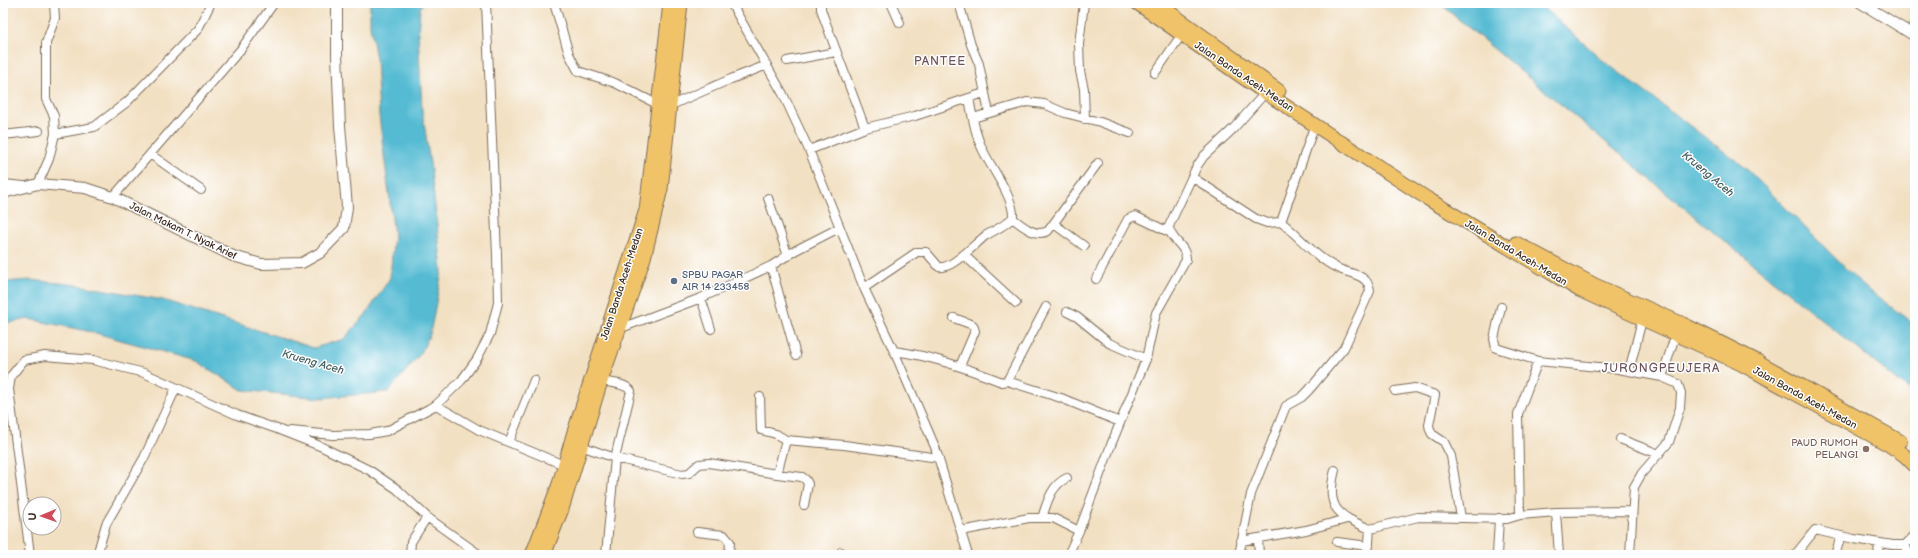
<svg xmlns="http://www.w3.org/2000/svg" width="1918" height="558" font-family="'Balsamiq Sans',sans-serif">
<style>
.water{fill:#55bbd3;stroke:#487278}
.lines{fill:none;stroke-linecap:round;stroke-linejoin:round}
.minor-casing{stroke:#7b6a57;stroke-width:10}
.tertiary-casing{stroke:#7b6a57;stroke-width:12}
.trunk-casing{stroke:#7b6a57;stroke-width:15}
.minor{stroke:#fff;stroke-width:8}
.tertiary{stroke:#fff;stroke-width:10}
.trunk{stroke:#f0c369;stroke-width:13}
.service-dot{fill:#5c6f8a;stroke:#fff;stroke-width:1.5}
.education-dot{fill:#8d6e63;stroke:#fff;stroke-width:1.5}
.labels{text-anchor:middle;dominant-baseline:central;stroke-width:3;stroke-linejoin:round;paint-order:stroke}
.street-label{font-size:10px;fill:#3b2a1e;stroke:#fff}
.service-label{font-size:10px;fill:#4e5e75;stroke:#fff;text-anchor:start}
.education-label{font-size:10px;fill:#785e54;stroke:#fff;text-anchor:end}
.water-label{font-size:11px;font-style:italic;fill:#445d5d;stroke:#fff}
.quarter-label{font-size:12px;letter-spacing:1px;fill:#6e545b;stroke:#fff}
</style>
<rect width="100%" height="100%" fill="#fff"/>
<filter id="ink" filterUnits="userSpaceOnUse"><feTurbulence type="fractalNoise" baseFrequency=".025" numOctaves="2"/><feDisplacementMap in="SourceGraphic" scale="8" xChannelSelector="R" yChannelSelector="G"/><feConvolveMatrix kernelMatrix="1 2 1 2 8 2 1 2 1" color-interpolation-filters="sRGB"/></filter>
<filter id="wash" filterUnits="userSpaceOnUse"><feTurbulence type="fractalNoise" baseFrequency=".012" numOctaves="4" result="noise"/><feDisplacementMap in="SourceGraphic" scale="16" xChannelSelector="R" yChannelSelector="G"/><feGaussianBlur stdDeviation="0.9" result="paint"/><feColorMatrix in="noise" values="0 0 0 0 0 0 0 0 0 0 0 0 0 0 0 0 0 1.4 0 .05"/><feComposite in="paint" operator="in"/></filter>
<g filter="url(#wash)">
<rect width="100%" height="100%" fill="#f2e0c2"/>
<!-- water -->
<path class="water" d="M370,3H423L420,9L418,32L422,109L431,170L442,271L430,334L421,353L388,392L320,398L242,390L196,361L92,332L29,319L3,324V282L31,280L78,285L163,300L314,348L344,339L367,313L390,278L394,234L379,115L376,59L370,26Z
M1439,3H1538L1605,62L1746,168L1861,284L1915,325V395L1723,240Z"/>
</g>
<g filter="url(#ink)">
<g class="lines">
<defs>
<path id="minor" d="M54,3L55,18L46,43V99L54,116L55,134
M554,3L569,54L578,71L615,83L659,105L669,106L731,79L767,65
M731,3L783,94L809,150L864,288L894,351L935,447L968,555
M821,3V9L824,18L865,128
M891,3L900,23
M959,3L971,45L979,64L989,113
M1084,3L1079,44L1080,71L1084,89L1085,119
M787,61L836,52
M1155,73L1182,34
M973,118L1027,102L1044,104L1065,113L1100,122L1130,133
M3,135L39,131
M809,150L865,128L915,116L984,93
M150,154L201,190
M1192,177L1256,219L1267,223L1281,222
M3,184L24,186
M38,184L49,159L55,134L94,127L127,102L198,29L211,3
M113,197L241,49L274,3
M768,198L788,256
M1012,218C1022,225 1035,238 1048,231L1098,163
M1281,222L1315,124
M1054,224L1084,246
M964,255L1016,303
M771,266L796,355
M1096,279L1128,219L1135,216L1169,232
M864,288L917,252H926L939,267C951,270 975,244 985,236C994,230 1006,226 1013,217C1014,196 989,166 981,146C974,131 972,114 969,98
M701,298L711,329
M1501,307L1494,339L1496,348L1538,361L1618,369L1662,377
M1067,312L1077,317L1109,343L1146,359
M954,318L973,325L975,331L960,366
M621,328L701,298L771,266L796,250L839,228
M894,351C932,356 966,368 1002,382L1007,381L1061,398L1120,422
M1629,371L1642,320
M601,381C610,383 626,383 631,391L615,458L682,474L689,473L699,464L709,463L777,474L786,440L844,445L939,458
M1007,381L1046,307
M1395,391L1415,388L1435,395L1429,425L1430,430L1432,434L1444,442L1451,456L1461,518
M760,397L761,430L776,434L786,440
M436,405L479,430L564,465
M290,431L333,435L370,434L387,431L436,405L461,381L477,359L490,334L498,303L497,255L486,3
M1620,439L1659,454
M509,442L534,380
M581,446L615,458L606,555
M1335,470C1325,509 1338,515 1370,529L1368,555
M777,474L802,477L806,480L808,484L804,505
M1556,512L1559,555
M1520,515L1556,512L1632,511
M1042,518C1047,503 1051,485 1067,478
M1370,529L1418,517L1507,519L1520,515L1518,414L1538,361
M961,531L1029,518H1053L1079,531
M697,532L724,535L730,542L729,555
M1258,538L1259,555
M1241,541L1306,530L1347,519
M1337,542L1369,546
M1905,545L1910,555
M841,552L846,555
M30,555L9,389L11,376L24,360L45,356L93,360L144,373L237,415L277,429L320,446L369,470L397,489L427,517L480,555
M97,555L106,524L144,458L176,388
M410,555L411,542L427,517
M1068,555L1079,531L1111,445L1146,359L1156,313L1186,260C1187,245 1169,240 1169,226L1197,166L1204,156L1233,129L1266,92
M1239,555L1251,494L1286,406L1302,397L1309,390L1344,348L1370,291C1369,274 1349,274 1337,268C1315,257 1300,237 1281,222
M1497,555L1499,518
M1630,555L1634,487L1642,473L1669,442L1680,408L1681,393L1678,384L1662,377L1676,333
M1795,555L1815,530L1854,539L1893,545H1905L1915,535
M1835,555L1841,536
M1878,555L1879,543"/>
<path id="tertiary" d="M1861,3L1915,36
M3,193L38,184L85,188L113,197L233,256L261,264L302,263L320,253L344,228L347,207L340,126L337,55V3"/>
<path id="trunk" d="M1137,3L1258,88L1428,199L1579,290L1741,364L1889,445L1904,455L1915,466
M1157,3L1279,91
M1516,243L1595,285L1683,324L1757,361L1900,441
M532,555L559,484L573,435L646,210L670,3
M544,555L562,509L601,381L644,258L661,189L681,3"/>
</defs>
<!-- minor casing -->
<use href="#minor" class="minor-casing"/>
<!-- tertiary casing -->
<use href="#tertiary" class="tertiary-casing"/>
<!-- trunk casing -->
<use href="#trunk" class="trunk-casing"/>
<!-- minor -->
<use href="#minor" class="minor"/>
<!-- tertiary -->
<use href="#tertiary" class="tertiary"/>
<!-- trunk -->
<use href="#trunk" class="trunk"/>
</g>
</g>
<!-- markers -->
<circle class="service-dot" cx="674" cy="281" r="4"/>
<circle class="education-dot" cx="1866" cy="449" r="4"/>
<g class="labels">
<!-- street labels -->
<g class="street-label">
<text transform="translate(1244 77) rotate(34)">Jalan Banda Aceh-Medan</text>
<text transform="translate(183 231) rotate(26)">Jalan Makam T. Nyak Arief</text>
<text transform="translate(1516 253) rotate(31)">Jalan Banda Aceh-Medan</text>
<text transform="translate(622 284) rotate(-72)">Jalan Banda Aceh-Medan</text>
<text transform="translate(1805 398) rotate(29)">Jalan Banda Aceh-Medan</text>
</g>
<!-- service labels -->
<g class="service-label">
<text x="682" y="275">SPBU PAGAR<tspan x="682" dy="12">AIR 14 233458</tspan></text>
</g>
<!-- education labels -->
<g class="education-label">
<text x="1858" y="443">PAUD RUMOH<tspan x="1858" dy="12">PELANGI</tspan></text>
</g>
<!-- water labels -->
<g class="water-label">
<text transform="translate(1708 174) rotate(40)">Krueng Aceh</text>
<text transform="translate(313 362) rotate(16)">Krueng Aceh</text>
</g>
<!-- quarter labels -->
<g class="quarter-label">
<text x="940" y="61">PANTEE</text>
<text x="1661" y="368">JURONGPEUJERA</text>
</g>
</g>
<!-- margin -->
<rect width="1918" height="558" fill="none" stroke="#fff" stroke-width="16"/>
<!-- north arrow -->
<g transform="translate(42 516) rotate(268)"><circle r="19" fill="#ffffff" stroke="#b1aaa5"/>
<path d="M0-3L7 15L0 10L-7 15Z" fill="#d1495b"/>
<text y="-6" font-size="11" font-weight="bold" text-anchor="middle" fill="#3b2a1e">U</text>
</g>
</svg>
